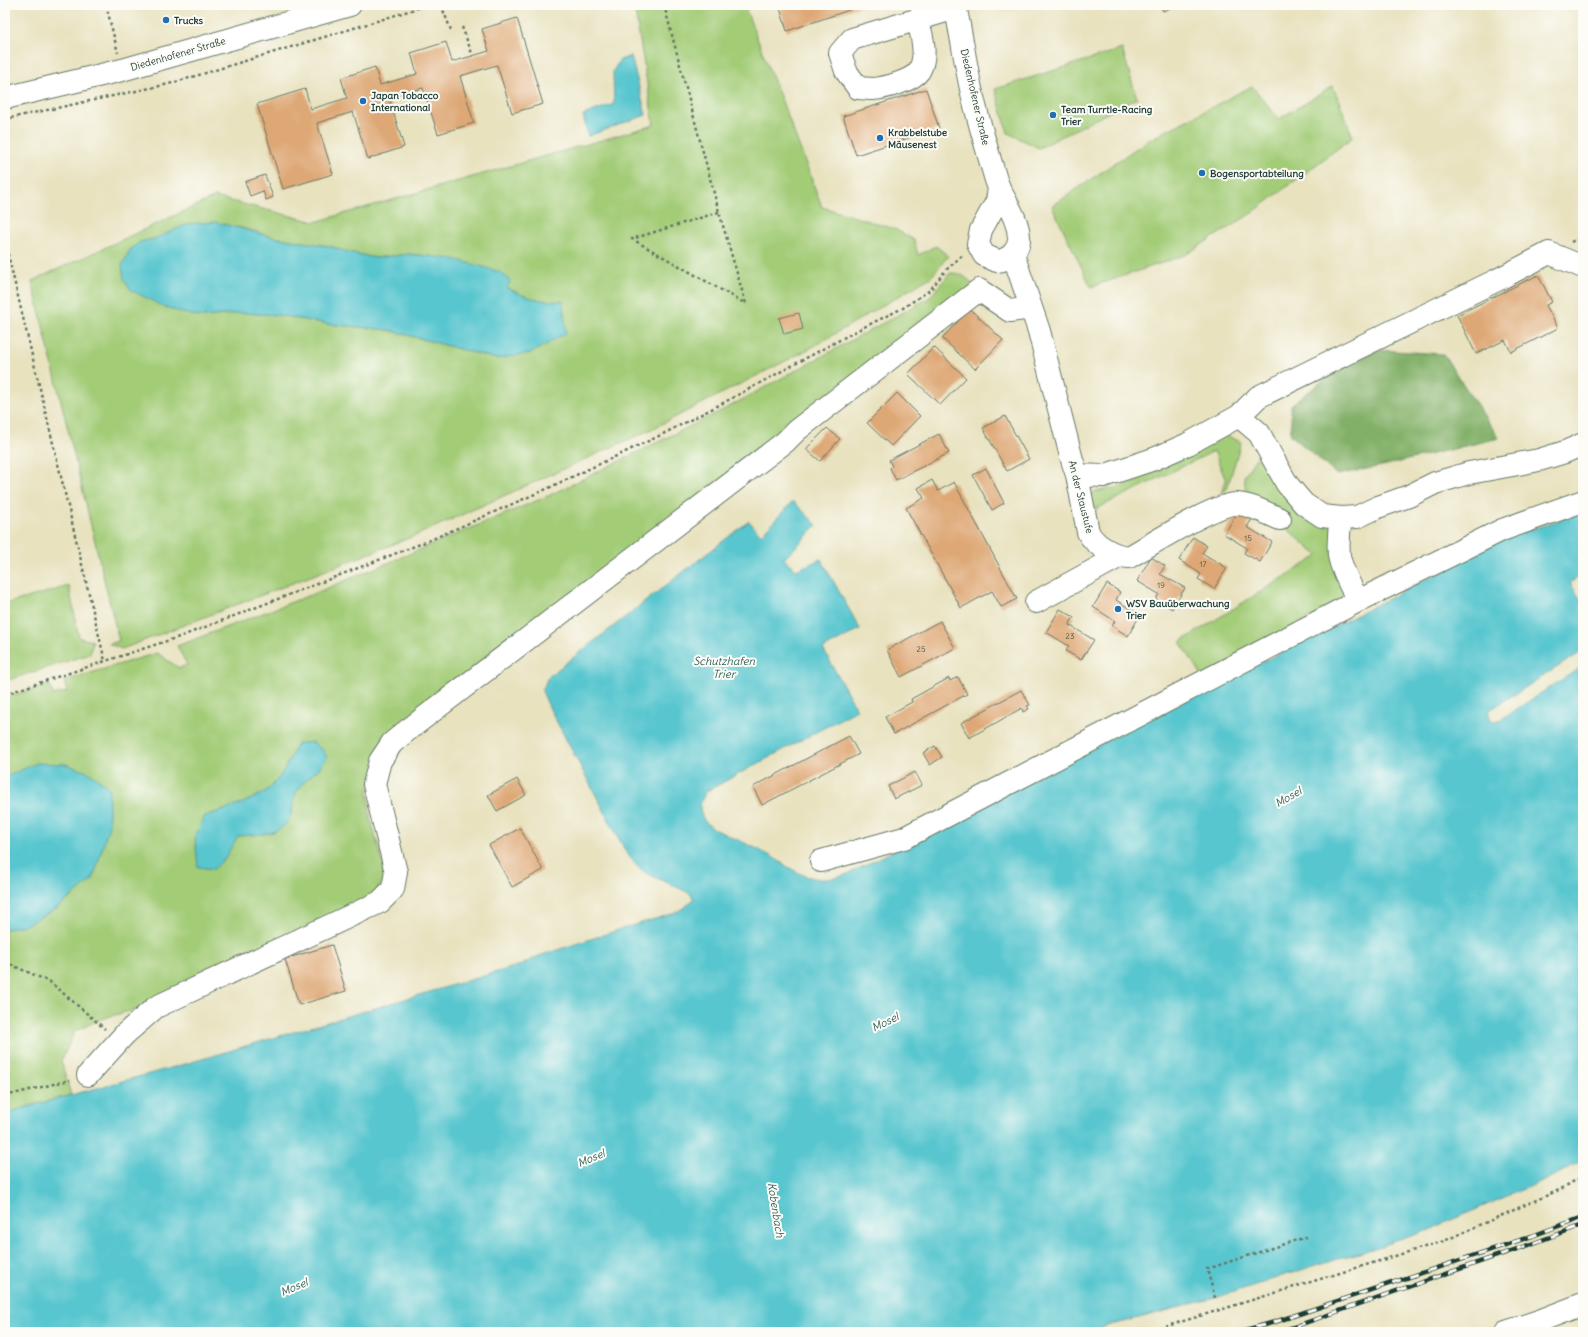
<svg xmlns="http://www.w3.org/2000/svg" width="1588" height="1337" font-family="Delius,sans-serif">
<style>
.green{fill:#a3cc77;stroke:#618456;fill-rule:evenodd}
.forest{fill:#82b068;stroke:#50764e}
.water{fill:#58c6cf;stroke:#3c8282}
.building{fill:#dea876}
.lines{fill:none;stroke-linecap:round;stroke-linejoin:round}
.minor-casing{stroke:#657765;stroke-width:24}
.major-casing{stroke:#657765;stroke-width:24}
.path{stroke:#657765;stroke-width:2.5;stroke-dasharray:3 3;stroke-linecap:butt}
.minor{stroke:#fff;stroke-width:22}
.major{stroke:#fff;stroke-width:22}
.rail-casing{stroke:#1f3d34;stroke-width:4.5}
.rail{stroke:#fdfcf7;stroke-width:3;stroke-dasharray:9;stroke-linecap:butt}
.poi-dot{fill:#1f6fb2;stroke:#fdfcf7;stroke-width:1.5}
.labels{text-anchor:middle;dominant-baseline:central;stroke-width:4;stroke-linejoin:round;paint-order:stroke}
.number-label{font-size:8px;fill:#4f5844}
.poi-label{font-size:10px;font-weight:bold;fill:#1f3d34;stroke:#fdfcf7;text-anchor:start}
.street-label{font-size:10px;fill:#1f3d34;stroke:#fdfcf7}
.water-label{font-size:11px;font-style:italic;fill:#2d5f5b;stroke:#fdfcf7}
</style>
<rect width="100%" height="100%" fill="#fdfcf7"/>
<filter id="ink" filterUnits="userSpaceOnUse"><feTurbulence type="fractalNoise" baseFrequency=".025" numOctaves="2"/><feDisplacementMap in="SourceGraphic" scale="8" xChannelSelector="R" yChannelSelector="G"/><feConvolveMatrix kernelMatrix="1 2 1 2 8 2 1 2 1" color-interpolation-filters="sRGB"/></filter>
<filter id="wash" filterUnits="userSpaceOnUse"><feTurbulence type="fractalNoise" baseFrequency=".012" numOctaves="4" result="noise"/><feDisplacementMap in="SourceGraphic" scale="16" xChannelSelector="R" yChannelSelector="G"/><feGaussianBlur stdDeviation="0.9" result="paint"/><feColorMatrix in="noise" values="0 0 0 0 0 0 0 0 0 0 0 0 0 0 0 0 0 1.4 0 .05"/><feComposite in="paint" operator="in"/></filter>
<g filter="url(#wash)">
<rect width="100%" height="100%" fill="#e8e2bf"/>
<!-- green -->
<path class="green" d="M634,5H744L789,119L822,207L895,229L914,240L918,255L936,246L948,256L931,277L811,348L652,429L417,535L122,649L109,644L119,641L32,281L215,197L315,222L654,125ZM239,227L273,237L333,247L344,251L375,258L410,254L431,257L507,288L526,297L547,302L563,301L497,359L389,330L328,324L277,315L243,313L203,317L182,313L140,242L154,239L169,233Z
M1122,49L1137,98L1039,148L1008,133L995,89Z
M1252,86L1279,119L1333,86L1353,137L1252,213L1185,255L1091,287L1052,206L1147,141Z
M950,273C961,273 967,277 974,286L395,732L368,788L370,817L386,873L376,894L144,1007L104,1018L75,1031L61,1061L71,1095L5,1113V929L25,925L56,909L93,879L5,777V697L50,685L53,695L67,692L64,681L157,653L179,668L187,665L177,646L318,592L548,496L725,409L929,298ZM297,744L320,768L304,781L293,798L292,810L275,832L238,836L205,816C224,810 260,799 273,785C284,773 290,758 297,744Z
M1225,435L1241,442L1227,489L1221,493L1226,481L1214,451L1094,510L1089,501L1093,492L1123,486L1206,440Z
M1256,458L1264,461L1332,524L1345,589L1341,601L1203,677L1180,642L1318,556L1283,525L1289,514L1246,494L1244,476Z
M69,586L79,638L93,641L90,654L5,681V604Z"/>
<!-- forest -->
<path class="forest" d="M1378,350L1443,354L1499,438L1382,466L1337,475L1291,435V405L1337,370Z"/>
<!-- water -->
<path class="water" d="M631,56L646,115L588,136L583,115L614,104L613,71L620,60Z
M216,222L273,237L333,247L344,251L375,258L410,254L454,259L501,272L510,281L507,288C528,298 540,302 563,301L566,333L531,353L497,359L389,330L328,324L277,315L243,313L203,317L182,313L160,305L131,290L124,279L122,265L130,250L140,242L154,239L188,224Z
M793,501L817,525L784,559L796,570L821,559L860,629L823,649L857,710L707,791C696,805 699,820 714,829C731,837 748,844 765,853C781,861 796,875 814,878C827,881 839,877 850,873L1176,705L1357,615L1503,539L1583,512V574L1570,583L1581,600H1583V651L1488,711L1491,720L1495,721L1501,719L1583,666V1160L1556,1175L1421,1233L1356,1254L1338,1258L1215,1298L1085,1332H5V1113L178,1066L521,965L539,956L618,930L672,914L684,908L694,899L692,896L689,893L646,873L637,866L626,852L550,709L542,691L548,677L749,521L761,535Z
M312,742L323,750L327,758C319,770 306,778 298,790C292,800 294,801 292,811C286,837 260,834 238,836L225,858L214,869L198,867L195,837L205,816C224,810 260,799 273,785C284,773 290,758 297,744Z
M37,763L66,764L90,773L109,788V826L93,879L56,909L25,925L5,929V777Z"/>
<g id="blocks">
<!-- building -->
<path class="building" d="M779,5H864L787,31Z
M1161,5H1178L1163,11Z
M517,18L543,104L512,113L497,65L460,76L474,123L438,134L423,88L389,98L404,147L368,159L353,112L317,123L333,174L283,189L257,104L305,89L311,109L347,98L341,78L375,67L380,85L417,74L411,53L446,42L452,62L489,51L482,29Z
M926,89L939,128L856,155L843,116Z
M265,175L273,197L266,200L263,191L250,196L245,182Z
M1538,275L1552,302L1546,305L1558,328L1511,352L1505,340L1476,354L1457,315Z
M970,309L1003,340L975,369L942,338Z
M799,313L803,329L784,334L779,318Z
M934,347L966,378L940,405L908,374Z
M897,393L920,416L891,446L867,423Z
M1005,416L1029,459L1007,471L983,428Z
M827,428L840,439L820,461L806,449Z
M939,434L949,453L896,480L890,468L892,466L889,460Z
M986,468L1004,503L992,510L973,475Z
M932,480L938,491L954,482L1017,599L1001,607L992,591L961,608L906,508L924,498L918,488Z
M1239,511L1252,519L1247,527L1272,542L1260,562L1244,553L1247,548L1224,534Z
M1193,537L1207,546L1202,553L1227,568L1214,589L1198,579L1201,574L1179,560Z
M1151,557L1165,566L1160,574L1185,588L1172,609L1156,599L1159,594L1137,581Z
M1107,584L1120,592L1116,600L1140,615L1128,636L1112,626L1115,621L1093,607Z
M1060,609L1074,617L1069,625L1094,640L1081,660L1066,651L1069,646L1046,632Z
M940,621L955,648L901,677L887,650Z
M958,677L967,694L894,734L885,717L912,702L911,699L949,678L950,681Z
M1021,690L1030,705L1027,706L1029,709L1023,712L1022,708L969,738L961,723Z
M849,736L859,754L762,805L753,787Z
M935,746L942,757L930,765L923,753Z
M915,772L922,785L894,799L888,786Z
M517,779L526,795L497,811L488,795Z
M520,828L543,870L512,887L489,845Z
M332,945L346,991L299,1005L285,959Z"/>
</g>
</g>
<g filter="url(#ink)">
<use href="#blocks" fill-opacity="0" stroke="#657765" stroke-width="1"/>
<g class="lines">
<defs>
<path id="minor" d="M955,5C961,33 965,61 971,89C978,120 987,150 996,180C1002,199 1018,216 1019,237C1020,249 1010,260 997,261L984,255L978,244L981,230L997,201L999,188
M917,19C922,34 928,56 919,71C912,81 885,88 873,89C868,89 863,88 858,88L846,71L840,53L852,39L956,8
M5,98L122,70L350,5
M1013,254L1039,331L1072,460L1077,475L1088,532C1095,546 1114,556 1129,557C1151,545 1215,503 1237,504C1252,505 1266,513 1280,519
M1239,416L1259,433L1287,484L1304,504L1322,516L1341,518L1357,517L1378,507L1409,496L1435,483L1469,473L1539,460L1565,452L1583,444
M1077,475L1103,476L1154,459L1188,444L1239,416L1258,397L1499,279L1549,253L1583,267
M1341,518C1339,530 1338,543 1339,555C1341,570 1352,588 1358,601
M1036,602L1120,556
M821,861L904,838L1358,601L1502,530L1583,501
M88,1075L125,1034L156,1007L380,902L393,889L396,872L374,784L380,761L392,743L404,733L785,442L797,430L979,290L1010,311L1031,308"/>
<path id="major" d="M1506,1332L1539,1321L1583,1304"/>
</defs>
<!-- minor casing -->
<use href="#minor" class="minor-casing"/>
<!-- major casing -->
<use href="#major" class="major-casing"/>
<!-- path -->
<path class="path" d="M106,5L118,53
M441,5L451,30
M664,5L719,212L746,304
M462,27L473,56
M5,119L169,84L377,21L427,5
M719,212L632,239L746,304
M5,242L105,661
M1571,242L1583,236
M5,694L182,636L428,541L542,491L659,436L721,404L858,330L903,308L930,290L946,270L963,255
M5,962L50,982L105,1029
M5,1096L70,1080
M1215,1298L1207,1269L1306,1237
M1148,1332L1444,1241L1559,1190L1583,1176"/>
<!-- minor -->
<use href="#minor" class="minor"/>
<!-- major -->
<use href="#major" class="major"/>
<defs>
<path id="rail" d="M1238,1332L1275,1322L1532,1236L1583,1217
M1279,1332L1531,1244L1583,1225"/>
</defs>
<!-- rail casing -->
<use href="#rail" class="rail-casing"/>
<!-- rail -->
<use href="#rail" class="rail"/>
</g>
</g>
<!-- markers -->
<g class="poi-dot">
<circle cx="166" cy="20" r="4"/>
<circle cx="363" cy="101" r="4"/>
<circle cx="1053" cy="115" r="4"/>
<circle cx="880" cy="138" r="4"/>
<circle cx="1202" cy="173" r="4"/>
<circle cx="1118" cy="609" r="4"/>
</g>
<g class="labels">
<!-- number labels -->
<g class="number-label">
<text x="1248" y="538">15</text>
<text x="1203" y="564">17</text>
<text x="1161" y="585">19</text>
<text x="1070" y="636">23</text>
<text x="921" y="649">25</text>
</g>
<!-- poi labels -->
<g class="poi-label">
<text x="174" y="20">Trucks</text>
<text x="371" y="95">Japan Tobacco<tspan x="371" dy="12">International</tspan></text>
<text x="1061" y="109">Team Turrtle-Racing<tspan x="1061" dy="12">Trier</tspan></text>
<text x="888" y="132">Krabbelstube<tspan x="888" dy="12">Mäusenest</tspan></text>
<text x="1210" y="173">Bogensportabteilung</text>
<text x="1126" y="603">WSV Bauüberwachung<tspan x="1126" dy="12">Trier</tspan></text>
</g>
<!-- street labels -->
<g class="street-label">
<text transform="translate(178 54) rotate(-16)">Diedenhofener Straße</text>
<text transform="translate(975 97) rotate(77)">Diedenhofener Straße</text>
<text transform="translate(1081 497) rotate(76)">An der Staustufe</text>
</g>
<!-- water labels -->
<g class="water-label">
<text x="724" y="661">Schutzhafen<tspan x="724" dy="13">Trier</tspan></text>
<text transform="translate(1288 797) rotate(-30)">Mosel</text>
<text transform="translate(885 1022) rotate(-26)">Mosel</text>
<text transform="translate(591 1158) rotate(-23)">Mosel</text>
<text transform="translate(776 1210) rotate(81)">Kobenbach</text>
<text transform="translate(294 1287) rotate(-23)">Mosel</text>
</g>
</g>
<!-- margin -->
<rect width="1588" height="1337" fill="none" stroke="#fdfcf7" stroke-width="20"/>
</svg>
